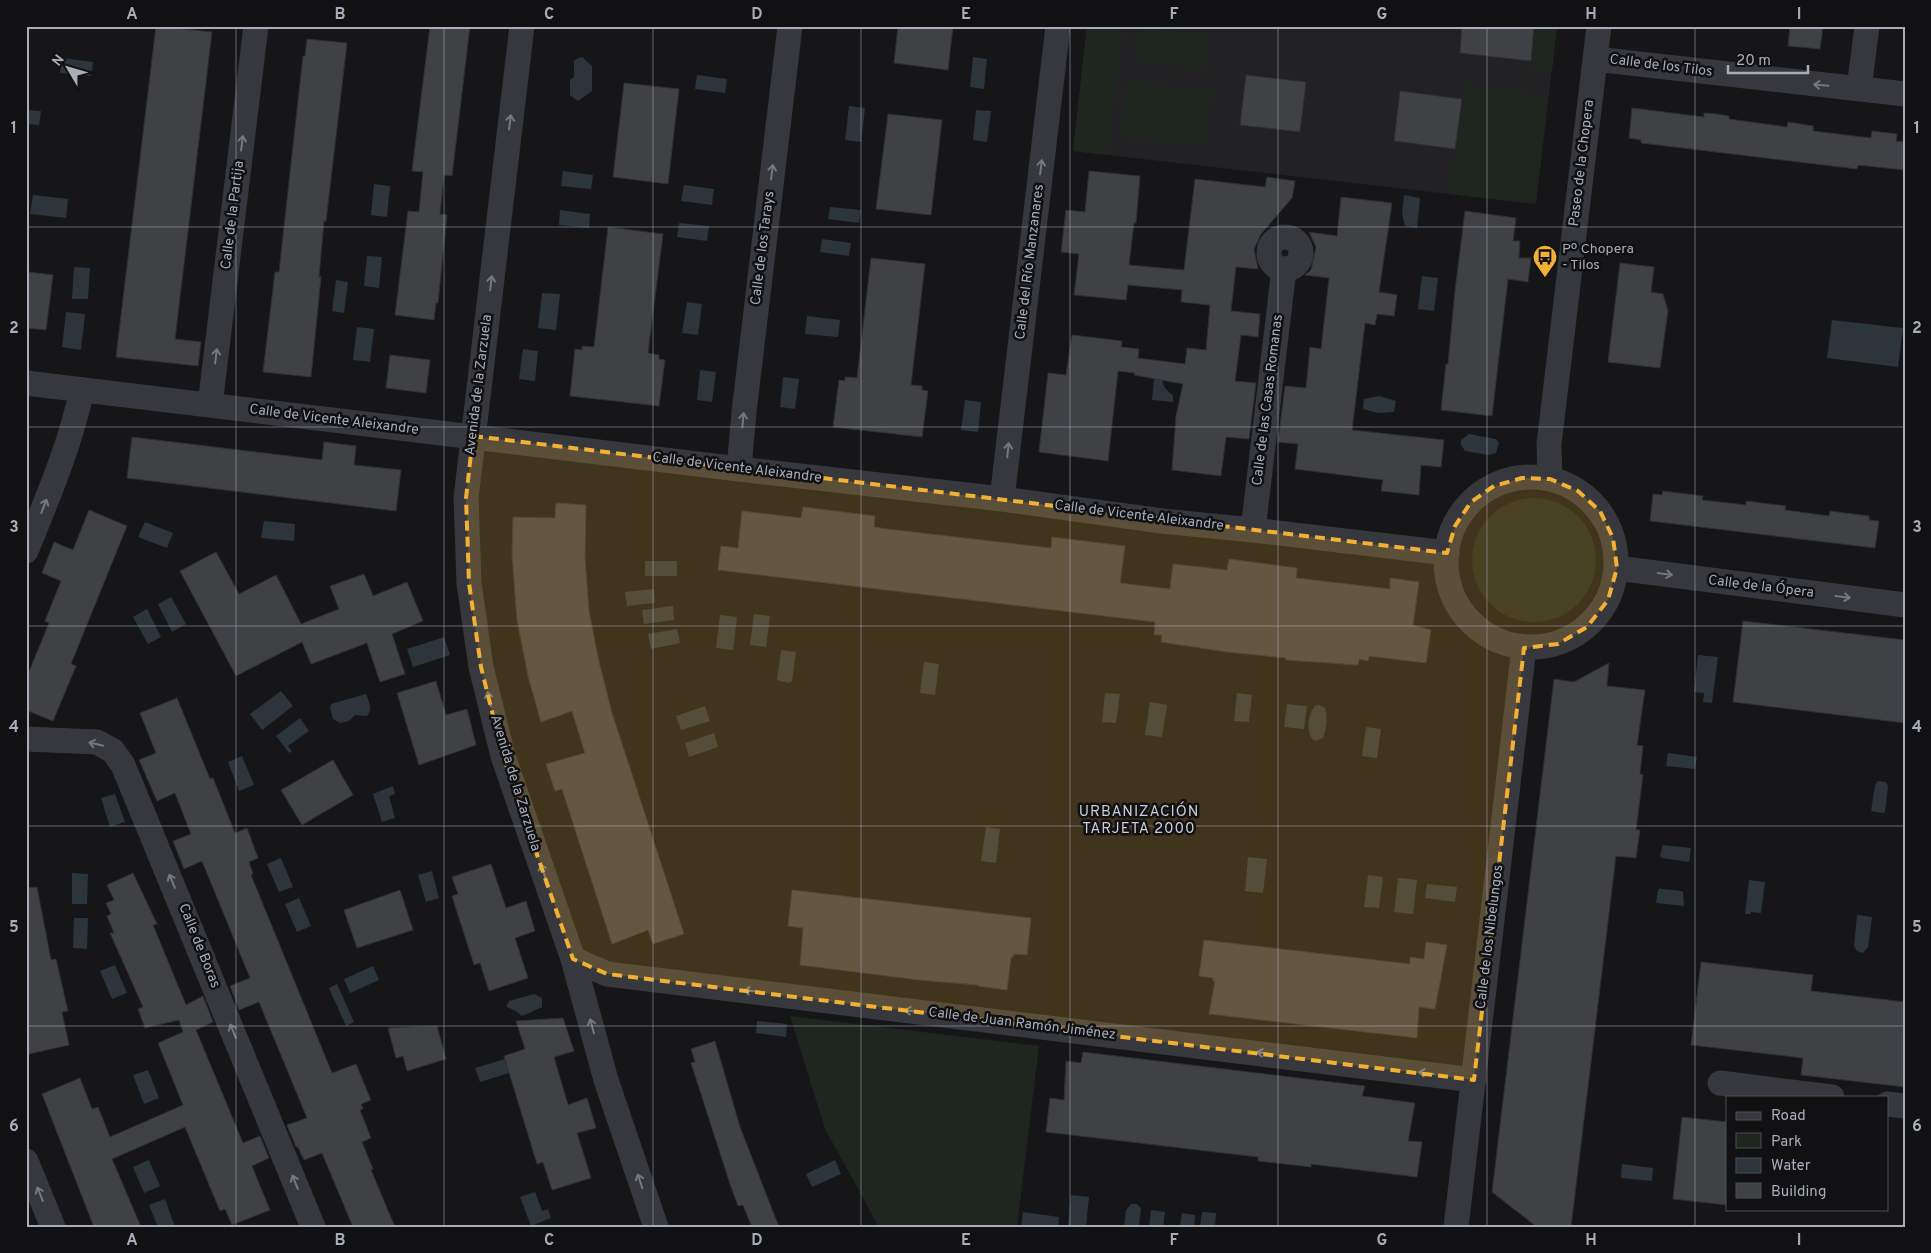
<svg xmlns="http://www.w3.org/2000/svg" width="1931" height="1253" font-family="Overpass,sans-serif">
<style>
.built{fill:#222225}
.green{fill:#1e261f}
.water{fill:#2c353c}
.building{fill:#404145;stroke:#303034}
.lines{fill:none;stroke-linecap:round;stroke-linejoin:round}
.street{stroke:#37383d;stroke-width:25}
.oneway{stroke:#757881}
.marked{fill:#f2b134;fill-opacity:0.2;stroke:#f2b134;stroke-width:4;stroke-dasharray:10 6;stroke-linejoin:round}
.grid{fill:none;stroke:#a8adb8;stroke-width:1;stroke-opacity:0.55}
.labels{text-anchor:middle;dominant-baseline:central;stroke-width:5;stroke-linejoin:round;paint-order:stroke}
.street-label{font-size:14px;fill:#a8adb8;stroke:#111113}
.poi-label{font-size:14px;fill:#a8adb8;stroke:#111113;text-anchor:start}
.neighbourhood-label{font-size:15px;letter-spacing:1px;fill:#c9ccd4;stroke:#111113}
.neatline{fill:none;stroke:#a8adb8;stroke-width:2}
.grid-label{font-size:16px;text-anchor:middle;font-weight:bold;fill:#a8adb8}
</style>
<rect width="100%" height="100%" fill="#161618"/>
<!-- built -->
<path class="built" d="M1087,26H1557L1536,204L1073,151Z"/>
<!-- green -->
<path class="green" d="M1087,26H1124L1108,155L1073,151Z
M1140,26L1211,35L1206,69L1136,61Z
M1534,26H1557L1552,71L1530,68Z
M1126,81L1212,91L1206,147L1120,137Z
M1464,85L1548,96L1536,204L1449,194Z
M1472 560a62 62 0 1 1 124 0a62 62 0 1 1-124 0Z
M790,1016L1039,1046L1017,1227H879L825,1129Z"/>
<!-- water -->
<path class="water" d="M582,57L592,66V91L578,101L570,95V80L574,77V60Z
M973,57L987,59L984,89L970,87Z
M62,58L93,62L91,76L60,73Z
M697,75L727,79L725,93L695,89Z
M849,106L865,108L861,142L845,140Z
M26,110L41,111L39,125L26,124Z
M976,110L991,111L987,142L973,140Z
M563,171L593,175L591,189L561,186Z
M374,184L390,186L387,217L371,215Z
M684,185L714,189L712,205L681,201Z
M33,195L68,199L66,218L30,214Z
M1404,195L1420,198L1417,228L1405,226L1402,213Z
M830,207L861,210L859,223L828,219Z
M560,210L590,214L589,228L559,225Z
M679,223L709,226L707,241L677,237Z
M822,239L851,243L849,256L820,252Z
M367,256L382,257L379,288L364,286Z
M74,267L90,268L88,299H72Z
M1422,276L1438,278L1434,311L1418,309Z
M336,280L348,282L344,313L332,311Z
M542,293L560,294L556,330L538,328Z
M687,302L702,304L698,335L682,333Z
M66,312L85,314L81,350L62,347Z
M807,316L840,320L838,337L805,334Z
M1832,320L1903,328L1898,367L1827,358Z
M357,327L374,329L370,362L353,360Z
M523,349L538,351L535,381L519,379Z
M700,370L716,372L712,402L697,400Z
M1155,370L1162,371C1162,384 1163,388 1173,395V402L1152,400Z
M783,377L799,379L795,409L780,407Z
M1379,396L1396,401L1394,412L1378,413L1363,409L1364,399Z
M965,400L981,402L978,432L961,430Z
M1469,434L1496,439L1499,443L1496,453L1489,455L1465,451L1461,445V440Z
M264,521L295,524L294,541L261,538Z
M145,522L173,533L167,548L138,537Z
M645,561H677V576H645Z
M654,589L655,603L627,606L625,592Z
M171,597L186,624L172,632L158,604Z
M673,606L674,620L644,624L642,610Z
M147,609L161,637L148,644L133,617Z
M754,614L770,616L766,647L750,645Z
M720,615L737,617L733,650L716,648Z
M677,629L680,643L651,649L648,634Z
M444,637L450,655L413,667L407,649Z
M781,650L796,652L792,681L789,683L777,680Z
M1698,655L1718,657L1712,703L1703,702L1704,693L1694,692Z
M924,662L939,664L935,695L920,693Z
M281,691L293,706L262,730L250,714Z
M1105,693L1120,694L1116,723L1102,722Z
M1237,693L1252,695L1249,722L1234,721Z
M366,694C369,702 373,709 367,716L355,715L349,721L340,723L333,719L330,708L331,704Z
M1150,702L1167,705L1162,737L1145,735Z
M1287,704L1307,706L1304,729L1284,727Z
M1319,705L1325,708C1328,716 1326,730 1323,738L1315,741C1305,735 1308,713 1315,706Z
M705,706L710,721L681,730L676,716Z
M300,718L309,731L288,746L292,751L289,753L276,736Z
M1366,727L1381,729L1377,758L1362,756Z
M714,733L718,747L689,757L685,743Z
M1668,753L1697,757L1695,769L1666,766Z
M242,756L254,785L239,791L228,762Z
M1878,781L1886,782L1888,786L1885,812L1883,813L1871,811L1875,785Z
M393,786L395,794L389,796L395,818L382,822L373,794Z
M115,794L125,822L110,827L101,798Z
M986,827L1000,829L996,863L981,861Z
M1663,845L1691,848L1689,862L1662,858L1660,856Z
M1248,857L1267,859L1263,893L1245,891Z
M281,858L293,887L279,892L267,864Z
M432,871L439,898L426,902L418,875Z
M72,873L88,874L87,904H72Z
M1368,875L1383,877L1379,908L1364,907Z
M1398,878L1417,880L1413,914L1394,912Z
M1749,880L1765,882L1761,913L1751,912L1750,914H1745Z
M1427,884L1457,887L1455,902L1425,898Z
M1660,888C1667,891 1678,889 1683,892L1684,906L1656,903L1658,890Z
M299,898L311,926L297,932L285,904Z
M1857,915L1872,917L1868,947L1863,953L1857,951L1854,946Z
M74,918H88L87,949L73,948Z
M115,965L127,993L112,999L100,971Z
M373,966L379,980L350,993L344,979Z
M337,984L354,1022L346,1026L329,988Z
M534,994L542,998V1007C540,1008 525,1015 522,1016L516,1011L507,1007V1005L509,1001Z
M757,1021L787,1024L786,1037L756,1033Z
M505,1059L509,1073L480,1082L475,1068Z
M148,1070L159,1098L144,1104L133,1075Z
M149,1160L160,1186L144,1193L133,1167Z
M835,1160L841,1174L812,1187L806,1174Z
M1622,1164L1653,1168L1652,1181L1621,1178Z
M535,1192L542,1211L548,1209L551,1218L531,1226L520,1197Z
M1071,1195L1089,1197L1086,1227H1068Z
M165,1199L175,1227H158L149,1205Z
M1131,1204H1137L1141,1208L1139,1227H1124L1126,1210Z
M1151,1210L1165,1212L1163,1227H1149Z
M1023,1212L1059,1217L1058,1227H1021Z
M1202,1212L1216,1213L1215,1227H1200Z
M1182,1213L1195,1215L1194,1227H1180Z"/>
<!-- building -->
<path class="building" d="M156,26L212,32L175,339L201,342L198,366L116,357Z
M430,26H470L452,176L444,175L440,214L447,215L438,303H436L434,320L395,315L408,211L419,212L423,172L412,171Z
M898,26H953L948,70L894,63Z
M1462,26H1534L1531,61L1460,53Z
M1790,26H1823L1820,49L1788,46Z
M307,39L347,43L326,221H324L319,277H321L311,377L263,372L275,272H279L303,56H305Z
M1246,75L1306,82L1300,132L1240,125Z
M624,83L679,89L668,184L613,177Z
M1400,91L1462,99L1455,149L1394,141Z
M1632,108L1704,117V113L1717,114L1729,116V119L1787,127L1788,122L1813,126V131L1871,138L1872,131L1897,134L1896,141L1905,142V170L1858,165L1857,169L1641,143V140L1629,138Z
M888,114L942,120L931,215L876,209Z
M1089,171L1140,176L1136,223H1134L1129,265L1184,270L1195,179L1265,187L1267,177L1295,181L1292,198L1261,234L1254,249L1258,269L1236,267L1231,311L1260,314L1258,337L1241,335L1235,381L1256,383L1249,439L1226,437L1221,476L1172,470L1176,416L1183,384L1134,375L1135,373L1118,371L1108,461L1039,452L1048,373L1066,375L1072,335L1122,341L1121,347L1139,349L1138,358L1185,364L1187,348L1206,350L1210,305L1181,302L1182,290L1128,285L1126,300L1074,295L1079,254L1061,252L1066,210L1085,212Z
M1341,197L1392,203L1379,292L1397,295L1394,316L1377,314L1375,325L1365,323L1352,430L1444,440L1441,467L1421,465L1419,495L1381,491L1383,480L1295,469L1298,444L1278,442L1285,386L1306,388L1310,347L1321,349L1329,278L1305,275L1311,270L1316,247L1309,232L1337,236Z
M1465,211L1516,218L1513,241H1520L1519,258H1531L1528,282L1508,279L1492,416L1441,410L1446,364H1448L1455,291Z
M608,227L663,234L648,353L659,355V359L665,360L659,406L570,396L575,349L582,350V346L594,347Z
M871,258L925,264L911,385L922,386V390L928,391L922,437L833,427L839,380L845,381V377L857,378Z
M1620,263L1654,267L1651,292L1663,294L1668,311L1660,368L1608,362Z
M29,272L53,275L46,330L26,328V296Z
M390,355L430,360L426,393L386,388Z
M132,437L322,460L324,442L356,446L354,465L401,470L396,511L127,478Z
M1663,491L1703,496L1702,500L1746,505V501L1786,506L1785,510L1829,516L1830,511L1869,516V520L1879,521L1875,548L1650,521L1653,494L1662,495Z
M556,503L586,505L585,558L589,611L599,662L612,713L684,934L653,944L648,930L612,944L562,789L555,791L546,764L585,753L572,711L541,722L528,676L517,620L512,555L513,517L555,518Z
M803,507L875,516L874,527L887,529L1051,548L1052,537L1125,546L1120,583L1170,589L1173,564L1227,570L1229,559L1297,568L1296,578L1390,589V578L1419,582L1413,625L1431,630L1426,663L1369,656L1368,661L1359,659L1358,665L1286,660V658L1227,652L1161,642L1162,635H1154L1155,622L718,570L721,546L738,548L742,511L801,518Z
M89,510L127,526L71,664L76,666L53,721L26,710V679L49,623L45,621L61,581L42,573L54,542L73,550Z
M216,552L239,594L276,575L301,624L339,609L330,586L364,574L373,596L407,582L423,621L392,634L405,674L380,682L367,643L311,664L302,642L236,676L180,571Z
M1743,621L1905,640V723L1733,702Z
M1609,663L1607,686L1645,690L1637,745L1643,746L1640,774L1643,775L1636,830H1640L1636,858L1616,856L1571,1227H1537L1492,1192L1554,679L1574,682Z
M436,681L446,715L467,709L476,745L419,765L397,693Z
M177,698L210,779L213,778L235,833L247,828L258,858L249,862L253,874L251,875L332,1073L356,1064L371,1100L361,1104L363,1109L360,1110L371,1138L362,1142L373,1169L371,1170L395,1227H353L322,1153L304,1160L298,1147H296L287,1125L307,1118L259,1002L239,1010L230,986L250,978L202,861L184,869L173,841L191,834L175,793L157,801L139,760L156,753L140,713Z
M333,760L353,795L302,825L281,790Z
M491,864L506,908L526,901L535,931L515,938L528,978L489,991L480,963L474,965L452,896L458,894L452,877Z
M133,873L157,924L153,925L186,1005L203,996L213,1022L196,1030L243,1143L260,1136L269,1158L252,1166L270,1210L232,1225L225,1209L220,1211L185,1127L112,1159L141,1227H94L42,1094L80,1078L92,1109L98,1107L110,1137L183,1105L158,1043L183,1032L179,1020L145,1028L138,1009L143,1007L110,933H114L107,916L111,914L106,903L114,900L107,885Z
M37,887L51,960L56,959L68,1011L62,1012L69,1045L29,1054L26,1042V888Z
M400,890L413,930L357,948L344,910Z
M792,890L1031,918L1027,955L1014,954L1013,957H1011L1007,990L978,986V985L919,980L800,965L803,928L788,926Z
M1204,940L1410,964V957L1424,959L1426,942L1447,945L1435,1009L1419,1007L1417,1038L1209,1014L1215,981H1213V978L1199,976Z
M1701,962L1813,975L1811,991L1905,1002V1087L1801,1075L1803,1058L1691,1045Z
M563,1018L574,1051L554,1057L568,1105L587,1098L596,1128L577,1133L591,1178L552,1190L543,1162L537,1164L504,1056L525,1049L516,1021Z
M437,1026L446,1059L407,1071L403,1056L396,1058L388,1028Z
M715,1041L740,1127L779,1227H752L743,1205L738,1206L730,1184L691,1063L695,1062L691,1049Z
M1083,1052L1365,1086L1362,1096L1415,1103L1408,1141L1422,1142L1417,1177L1311,1164V1167L1258,1161V1157L1232,1154L1046,1132L1050,1098L1064,1100L1066,1061L1081,1063Z
M1682,1117L1727,1122V1205L1673,1199Z"/>
<g class="lines">
<!-- street -->
<path class="street" d="M522,26L466,498L469,583L481,667L503,756L573,959L606,1080L656,1227
M1595,59L1905,94
M1859,89L1867,26
M1269 253a16 16 0 1 1 32 0a16 16 0 1 1-32 0Z
M26,383L739,469L1002,499L1162,521L1253,530L1447,553
M210,405L256,26
M739,469L744,412L790,26
M1446 562a85 85 0 1 1 170 0a85 85 0 1 1-170 0Z
M1550,479L1549,444L1599,26
M1002,499L1058,26
M1253,530L1284,269
M26,551C47,499 70,446 82,390
M1617,568L1905,605
M26,739L97,742L113,751L123,765L313,1227
M573,959L607,974L1474,1080
M1720,1083L1832,1097
M1887,1104L1905,1106
M26,1161L53,1227
M1456,1227L1524,648"/>
</g>
<!-- one-way arrows -->
<defs><path id="oneway-shaft" d="M-6 0H5M1.5-3L5.5 0L1.5 3" fill="none" stroke-width="1.6" stroke-linecap="round" stroke-linejoin="round" transform="scale(1.25)"/></defs>
<g class="oneway">
<use href="#oneway-shaft" transform="translate(1821 85) rotate(-175)"/>
<use href="#oneway-shaft" transform="translate(510 122) rotate(-83)"/>
<use href="#oneway-shaft" transform="translate(242 143) rotate(-83)"/>
<use href="#oneway-shaft" transform="translate(1041 167) rotate(-83)"/>
<use href="#oneway-shaft" transform="translate(772 172) rotate(-83)"/>
<use href="#oneway-shaft" transform="translate(491 283) rotate(-83)"/>
<use href="#oneway-shaft" transform="translate(216 356) rotate(-83)"/>
<use href="#oneway-shaft" transform="translate(743 420) rotate(-85)"/>
<use href="#oneway-shaft" transform="translate(1008 450) rotate(-84)"/>
<use href="#oneway-shaft" transform="translate(44 506) rotate(-69)"/>
<use href="#oneway-shaft" transform="translate(1665 574) rotate(8)"/>
<use href="#oneway-shaft" transform="translate(1843 597) rotate(7)"/>
<use href="#oneway-shaft" transform="translate(489 699) rotate(-104)"/>
<use href="#oneway-shaft" transform="translate(96 744) rotate(-167)"/>
<use href="#oneway-shaft" transform="translate(543 871) rotate(-109)"/>
<use href="#oneway-shaft" transform="translate(172 881) rotate(-113)"/>
<use href="#oneway-shaft" transform="translate(751 991) rotate(-173)"/>
<use href="#oneway-shaft" transform="translate(912 1011) rotate(-173)"/>
<use href="#oneway-shaft" transform="translate(592 1026) rotate(-105)"/>
<use href="#oneway-shaft" transform="translate(233 1031) rotate(-112)"/>
<use href="#oneway-shaft" transform="translate(1264 1053) rotate(-173)"/>
<use href="#oneway-shaft" transform="translate(1426 1073) rotate(-173)"/>
<use href="#oneway-shaft" transform="translate(640 1181) rotate(-108)"/>
<use href="#oneway-shaft" transform="translate(295 1182) rotate(-112)"/>
<use href="#oneway-shaft" transform="translate(40 1194) rotate(-112)"/>
</g>
<!-- marked area -->
<path class="marked" d="M473,436L1447,553L1455,526L1471,502L1494,486L1522,478L1550,479L1578,491L1600,511L1613,538L1617,568L1608,600L1587,627L1558,644L1524,648L1474,1080L607,974L573,959L503,756L481,667L469,583L466,498Z"/>
<!-- grid -->
<path class="grid" d="M236,26V1227M444,26V1227M653,26V1227M861,26V1227M1070,26V1227M1278,26V1227M1487,26V1227M1695,26V1227M26,227H1905M26,427H1905M26,626H1905M26,826H1905M26,1026H1905"/>
<!-- icons -->
<defs>
<symbol id="bus-pin" viewBox="-11 -11 22 30"><path d="M0 17L-7.5 6A9.5 9.5 0 1 1 7.5 6Z" fill="#f2b134" stroke="#111113"/><path d="M-5-6H5V4H4V6H2V4H-2V6H-4V4H-5ZM-3.5-4V0h7V-4ZM-3.5 1.2v1.5H-2V1.2ZM2 1.2v1.5H3.5V1.2Z" fill="#111"/></symbol>
</defs>
<g fill-rule="evenodd">
<use href="#bus-pin" x="1531" y="243" width="28" height="38"/>
</g>
<g class="labels">
<!-- street labels -->
<g class="street-label">
<text transform="translate(1661 66) rotate(7)">Calle de los Tilos</text>
<text transform="translate(1582 163) rotate(-83)">Paseo de la Chopera</text>
<text transform="translate(233 215) rotate(-83)">Calle de la Partija</text>
<text transform="translate(763 248) rotate(-83)">Calle de los Tarays</text>
<text transform="translate(1030 262) rotate(-83)">Calle del Río Manzanares</text>
<text transform="translate(479 385) rotate(-83)">Avenida de la Zarzuela</text>
<text transform="translate(1268 400) rotate(-83)">Calle de las Casas Romanas</text>
<text transform="translate(334 420) rotate(7)">Calle de Vicente Aleixandre</text>
<text transform="translate(737 468) rotate(7)">Calle de Vicente Aleixandre</text>
<text transform="translate(1139 516) rotate(7)">Calle de Vicente Aleixandre</text>
<text transform="translate(1761 587) rotate(7)">Calle de la Ópera</text>
<text transform="translate(515 783) rotate(73)">Avenida de la Zarzuela</text>
<text transform="translate(1490 937) rotate(-83)">Calle de los Nibelungos</text>
<text transform="translate(199 946) rotate(68)">Calle de Boras</text>
<text transform="translate(1022 1024) rotate(7)">Calle de Juan Ramón Jiménez</text>
</g>
<!-- poi labels -->
<g class="poi-label">
<text x="1562" y="249">Pº Chopera<tspan x="1562" dy="16">- Tilos</tspan></text>
</g>
<!-- neighbourhood labels -->
<g class="neighbourhood-label">
<text x="1139" y="812">URBANIZACIÓN<tspan x="1139" dy="17">TARJETA 2000</tspan></text>
</g>
</g>
<!-- border -->
<rect width="1931" height="1253" fill="none" stroke="#111113" stroke-width="55"/>
<!-- legend -->
<rect x="1726" y="1096" width="162" height="115" fill="#111113" stroke="#4d4f55"/>
<rect x="1736" y="1112" width="25" height="8" fill="#37383d" stroke="#4d4f55"/>
<text x="1771" y="1120" font-size="15" fill="#a8adb8">Road</text>
<rect x="1736" y="1133" width="25" height="15" fill="#1e261f" stroke="#4d4f55"/>
<text x="1771" y="1146" font-size="15" fill="#a8adb8">Park</text>
<rect x="1736" y="1158" width="25" height="15" fill="#2c353c" stroke="#4d4f55"/>
<text x="1771" y="1170" font-size="15" fill="#a8adb8">Water</text>
<rect x="1736" y="1183" width="25" height="15" fill="#404145" stroke="#4d4f55"/>
<text x="1771" y="1196" font-size="15" fill="#a8adb8">Building</text>
<!-- north arrow -->
<g transform="translate(68 68) rotate(308)" stroke="#111113" stroke-width="4" paint-order="stroke">
<path d="M0-4L9 19L0 12L-9 19Z" fill="#a8adb8"/>
<text y="-8" font-size="14" font-weight="bold" text-anchor="middle" fill="#a8adb8">N</text>
</g>
<!-- scale -->
<path d="M1728 65v8h80v-8" fill="none" stroke="#a8adb8" stroke-width="2.5"/>
<text x="1736" y="65" font-size="15" fill="#a8adb8" stroke="#111113" stroke-width="4" paint-order="stroke">20 m</text>
<rect x="28" y="28" width="1876" height="1198" class="neatline"/>
<g class="grid-label">
<text x="132" y="19">A</text>
<text x="340" y="19">B</text>
<text x="549" y="19">C</text>
<text x="757" y="19">D</text>
<text x="966" y="19">E</text>
<text x="1174" y="19">F</text>
<text x="1382" y="19">G</text>
<text x="1591" y="19">H</text>
<text x="1799" y="19">I</text>
<text x="14" y="133">1</text>
<text x="1917" y="133">1</text>
<text x="14" y="333">2</text>
<text x="1917" y="333">2</text>
<text x="14" y="532">3</text>
<text x="1917" y="532">3</text>
<text x="14" y="732">4</text>
<text x="1917" y="732">4</text>
<text x="14" y="932">5</text>
<text x="1917" y="932">5</text>
<text x="14" y="1131">6</text>
<text x="1917" y="1131">6</text>
<text x="132" y="1245">A</text>
<text x="340" y="1245">B</text>
<text x="549" y="1245">C</text>
<text x="757" y="1245">D</text>
<text x="966" y="1245">E</text>
<text x="1174" y="1245">F</text>
<text x="1382" y="1245">G</text>
<text x="1591" y="1245">H</text>
<text x="1799" y="1245">I</text>
</g>
</svg>
